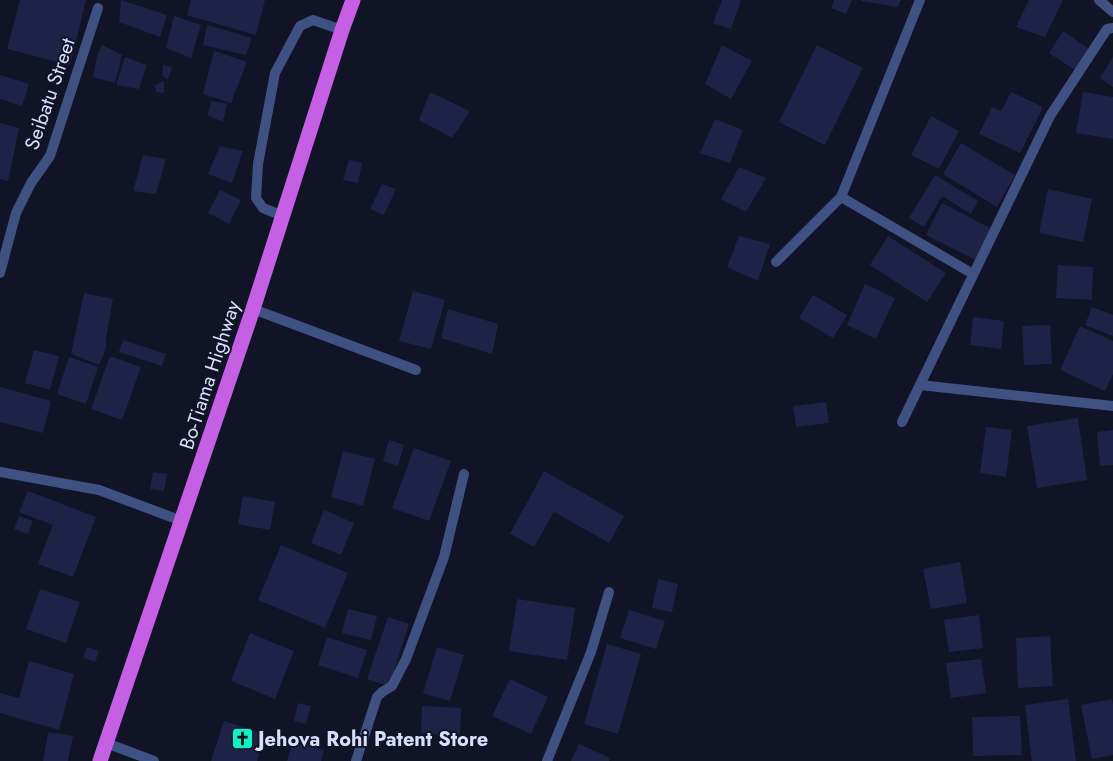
<svg xmlns="http://www.w3.org/2000/svg" width="1113" height="761" font-family="Jost,sans-serif">
<style>
.building{fill:#1e2246}
.lines{fill:none;stroke-linecap:round;stroke-linejoin:round}
.service{stroke:#3f5082;stroke-width:10}
.minor{stroke:#3f5082;stroke-width:10}
.trunk{stroke:#c560e4;stroke-width:15}
.labels{text-anchor:middle;dominant-baseline:central;stroke-width:4;stroke-linejoin:round;paint-order:stroke}
.street-label{font-size:20px;fill:#d8dffd;stroke:#111426}
.poi-label{font-size:20px;font-weight:bold;fill:#d8dffd;stroke:#111426;text-anchor:start}
</style>
<rect width="100%" height="100%" fill="#111426"/>
<!-- building -->
<path class="building" d="M20,0H86L70,65L7,49Z
M121,0L167,15L160,37L119,22Z
M191,0H265L256,35L187,15Z
M722,0H741L731,29L713,23Z
M834,0H852L846,14L831,8Z
M862,0H901L898,7L861,1Z
M1029,0H1063L1045,37L1016,27Z
M174,16L201,25L191,58L166,48Z
M207,25L252,38L246,55L203,45Z
M1063,31L1089,49L1075,70L1049,53Z
M102,45L122,55L115,83L93,77L97,56Z
M722,45L752,61L731,99L705,84Z
M817,45L863,68L825,145L779,122Z
M214,51L247,62L231,103L203,94Z
M125,57L147,65L139,89L116,85Z
M1113,57V87L1100,78Z
M163,65L172,67L168,80L162,75Z
M0,75L29,84L22,106L0,99Z
M164,81V93L156,92L155,85Z
M430,92L470,111L452,138L419,120Z
M1011,92L1043,107L1020,153L979,134L992,107L1001,111Z
M1083,92L1113,97V139L1076,133Z
M212,101L227,104L223,122L207,115Z
M931,116L959,131L939,169L911,155Z
M715,119L743,130L730,163L700,153Z
M0,123L19,128L8,181L0,179Z
M961,143L1015,175L997,207L943,174Z
M220,146L243,151L232,183L208,174Z
M143,155L166,159L156,194L133,191Z
M349,160L362,163L358,183L343,180Z
M739,167L766,178L746,212L721,199Z
M935,175L978,201L971,214L942,196L924,227L909,218Z
M382,184L396,189L384,215L370,209Z
M1048,189L1092,199L1083,242L1039,233Z
M220,190L241,200L229,224L208,213Z
M942,203L992,229L976,260L926,235Z
M739,236L770,244L758,281L727,267Z
M888,236L946,273L927,302L870,265Z
M1058,265L1093,267L1092,300L1056,298Z
M865,284L895,298L876,339L847,325Z
M413,291L445,300L431,349L399,341Z
M84,293L113,299L106,338V348L99,365L71,354Z
M813,295L847,315L833,338L799,318Z
M1092,307L1113,315V336L1085,325Z
M448,309L498,324L492,354L441,338Z
M973,317L1004,321L1001,349L970,345Z
M1050,325L1052,364L1024,365L1022,326Z
M1080,326L1113,341V374L1105,391L1060,370Z
M123,340L166,354L162,366L119,352Z
M34,350L59,356L50,390L25,383Z
M110,356L141,367L122,420L91,409Z
M69,357L98,367L86,404L57,394Z
M0,387L51,401L43,433L0,422Z
M826,402L829,423L796,427L793,406Z
M1078,418L1087,480L1037,488L1027,426Z
M986,427L1012,430L1006,477L980,473Z
M1113,430V465L1100,466L1097,432Z
M389,440L404,445L398,466L383,461Z
M414,448L451,461L429,521L392,508Z
M343,451L375,459L363,506L331,497Z
M544,471L624,516L609,543L554,512L534,547L510,534Z
M153,472L167,474L164,491L150,489Z
M28,491L96,517L73,577L38,564L53,525L19,512Z
M243,496L275,502L270,530L238,524Z
M324,510L354,523L341,555L311,543Z
M19,516L33,521L28,534L14,529Z
M281,545L348,573L325,628L258,600Z
M960,562L967,603L931,609L923,569Z
M658,579L678,584L672,612L652,608Z
M40,589L80,602L66,643L26,629Z
M517,599L575,608L567,660L509,651Z
M348,609L377,616L371,640L342,633Z
M629,610L665,621L656,649L620,638Z
M979,615L983,648L949,652L944,620Z
M388,617L409,624L389,686L367,679Z
M250,633L294,651L275,699L231,681Z
M1050,636L1053,686L1018,688L1016,638Z
M327,637L367,650L358,678L318,665Z
M607,644L641,654L618,734L584,724Z
M87,647L99,651L95,662L83,658Z
M437,647L464,655L450,701L423,693Z
M981,659L986,693L951,698L946,663Z
M29,661L74,674L59,730L0,713V693L19,698Z
M510,679L548,697L531,734L492,716Z
M1068,699L1076,761H1032L1025,705Z
M1112,699L1113,705V755L1092,759L1081,705Z
M298,703L311,706L306,724L294,721Z
M422,706L461,708L460,736L421,733Z
M1020,716L1022,755L973,756L972,717Z
M224,721L265,734L257,761H211Z
M48,732L73,736L68,761H43Z
M293,741L324,750L321,761H287Z
M579,744L610,758L609,761H571Z"/>
<g class="lines">
<!-- service -->
<path class="service" d="M253,309L416,370"/>
<!-- minor -->
<path class="minor" d="M920,0L841,197L973,274
M1099,0L1113,12
M283,216L263,208L256,198L258,164L275,73L300,26L313,20L342,30
M776,262L841,197
M0,273L16,213L31,183L50,156L98,8
M920,385L1113,406
M902,422L1050,116L1107,29L1113,28
M0,472L99,490L182,521
M106,743L154,761
M356,761L377,697L382,692L392,686L406,659L444,557L464,474
M547,761L591,652L609,592"/>
<!-- trunk -->
<path class="trunk" d="M100,761L253,309L342,30L353,0"/>
</g>
<!-- icons -->
<defs>
<symbol id="church-square" viewBox="-11 -11 22 22"><rect x="-9" y="-9" width="18" height="18" rx="4" fill="#10f1c5" stroke="#111426"/><path d="M-1.2-6h2.4v3.5h3.3v2.4h-3.3V6h-2.4V-.1h-3.3v-2.4h3.3Z" fill="#111"/></symbol>
</defs>
<g fill-rule="evenodd">
<use href="#church-square" x="230" y="726" width="25" height="25"/>
</g>
<g class="labels">
<!-- street labels -->
<g class="street-label">
<text transform="translate(50 94) rotate(-71)">Seibatu Street</text>
<text transform="translate(210 375) rotate(-72)">Bo-Tiama Highway</text>
</g>
<!-- poi labels -->
<g class="poi-label">
<text x="258" y="739">Jehova Rohi Patent Store</text>
</g>
</g>
</svg>
